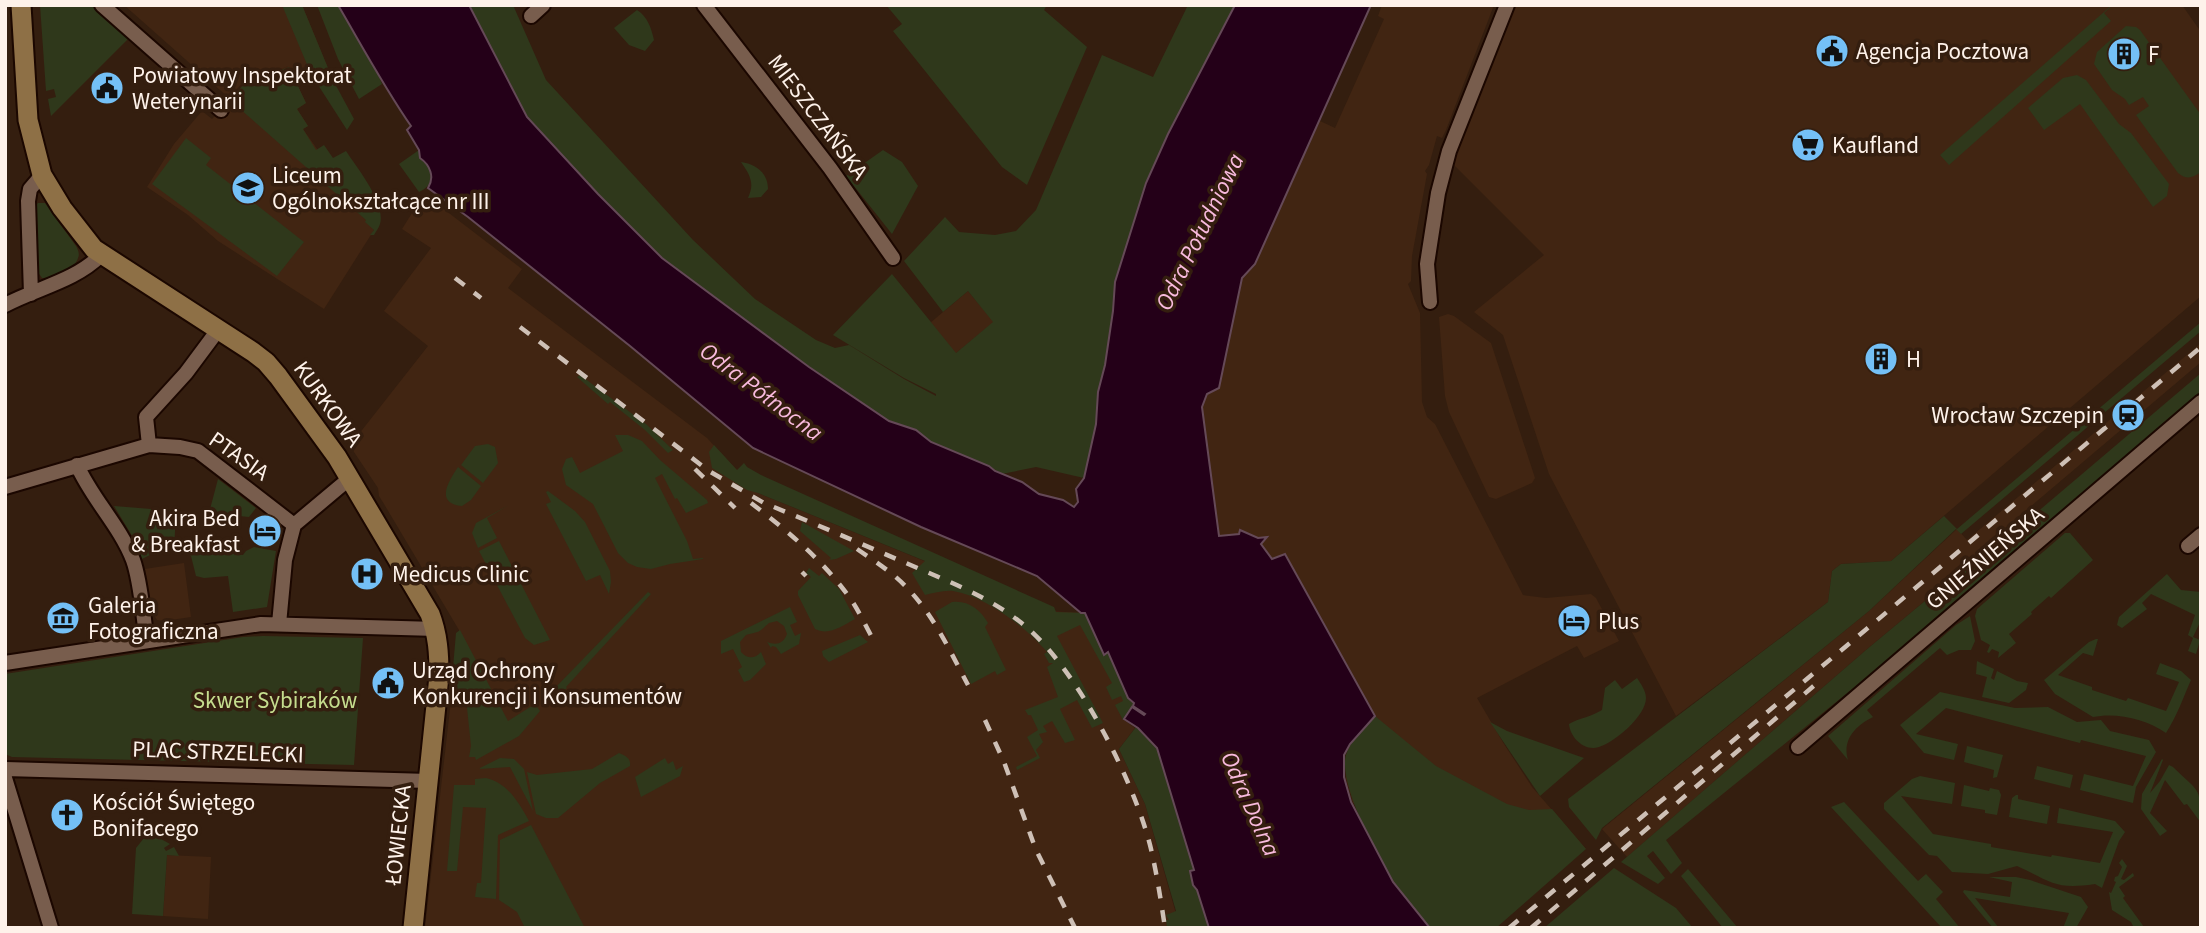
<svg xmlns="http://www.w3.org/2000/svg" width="2206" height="933" font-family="'Source Sans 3',sans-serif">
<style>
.built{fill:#412512}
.green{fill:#2f381b}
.water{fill:#240018;stroke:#654957;stroke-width:2}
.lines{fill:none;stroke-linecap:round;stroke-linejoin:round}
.street-casing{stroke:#1b0700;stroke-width:18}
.secondary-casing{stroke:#1b0700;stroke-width:23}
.street{stroke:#785d4d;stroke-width:14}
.secondary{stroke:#8e7046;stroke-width:19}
.rail{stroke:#cec0b6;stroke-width:4.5;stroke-dasharray:12 12;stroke-linecap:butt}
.labels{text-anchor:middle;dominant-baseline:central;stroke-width:7;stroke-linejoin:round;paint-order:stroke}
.poi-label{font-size:23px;fill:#fef2ea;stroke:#341e0f;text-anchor:start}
.street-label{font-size:23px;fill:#fef2ea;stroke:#341e0f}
.park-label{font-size:23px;fill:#c5dd8e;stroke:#341e0f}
.water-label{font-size:24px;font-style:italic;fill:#f8badd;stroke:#341e0f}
</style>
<rect width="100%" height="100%" fill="#341e0f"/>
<!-- built -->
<path class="built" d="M124,5H302L327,66L296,82L306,103L297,109L308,126L303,129L374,230L324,309L218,241L188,215L147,187L174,144L202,111L212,119L244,84L289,66L245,82L244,81L229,98Z
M1382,5H1494L1446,130L1442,138L1437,136L1429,165L1425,171L1427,174L1412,256L1411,281L1408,284L1420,313L1422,402L1427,417L1435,424L1523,595L1546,598L1591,594L1596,598L1619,641L1584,658L1577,646L1477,698L1504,744L1532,787L1586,849L1353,803L1346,779V756L1352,744L1375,716L1261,544L1266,537L1258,538L1240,531L1239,534L1219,536L1202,407L1207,394L1219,388L1242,278L1255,263L1304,153L1306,152L1320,121L1335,128L1384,19L1378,16Z
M1514,5H2182L2201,32V296L1891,561L1841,564L1832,571L1828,602L1676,716L1549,474L1503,335L1474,312L1544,255L1452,163L1464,129Z
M424,194L522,269L508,288L707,438L758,493L1047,611L1085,613L1135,703L1124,720L1135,728L1119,749L1145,804L1180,928H425L459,630L384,504L379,496L378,488L348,443L355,439L428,346L384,311L431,248L402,229Z
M968,291L994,322L955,354L930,323Z
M1448,314L1454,316L1491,343L1535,478L1532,483L1496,499L1489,497L1449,412L1445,396L1439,317Z
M2201,343V362L1977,552L1979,556L1866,650L1627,857L1602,829L1869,611L1957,529L1967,540Z
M184,563L191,617L164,621L157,620L152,612L145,569Z
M167,855L211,857L208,919L163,916Z"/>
<!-- green -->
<path class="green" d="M40,5H91L129,38L51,116L48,99L56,97L54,89L46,91Z
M282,5H302L333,80L354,119L347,130L311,74Z
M317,5H338L375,67L382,84L359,99L338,59Z
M469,5H513L546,80L693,240L755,299L816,340L835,348L849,345L904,379L936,396V394L904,378L833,335L892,274L956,353L993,322L968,291L943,312L904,261L945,217L959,232L995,235L1016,231L1036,210L1102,55L1153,77L1188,5H1235L1168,134L1146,183L1115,282L1113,311L1105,365L1098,392L1096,424L1084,478L1036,467L1002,474L989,466L931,442L916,430L889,421L809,367L662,258L598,194L527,117Z
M886,5H1047L1044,10L1087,47L1027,185L1002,167L893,31L902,24Z
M2112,5H2113L2104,13L2111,21L1949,165L1940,155Z
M637,10C648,17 651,28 654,40L645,51L629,45L614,28Z
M2126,26L2136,27L2140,30L2201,115V172C2192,178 2187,180 2178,173L2136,115L2149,106L2143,97L2129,105L2125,99L2112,90L2094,64L2097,52Z
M289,67L306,103L297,109L308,126L303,129L316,150L324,145L333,158L346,151C357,168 386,203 380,224C379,228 376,231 374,235H370L374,230L365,222L366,220L230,100L244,84Z
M2077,75L2086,80L2119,124L2131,133L2169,184L2167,196L2153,207L2080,104L2044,130L2028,108L2063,78Z
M186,138L211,158L206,165L304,242L277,276L152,184Z
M419,150C429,165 440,183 419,192L399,164Z
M883,150L902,162L918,186L892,234L846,176Z
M741,162C756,164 768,173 768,189L761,197L748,198C755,183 750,175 741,162Z
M38,203H45L76,246C78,250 80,254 78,258C75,270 52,278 42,278L37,271L36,205Z
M2201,322V331L1961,534L1956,529L1869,611L1602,828L1596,840L1569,807L1568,799L1828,602L1832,571L1841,564L1891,561L1944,516L1957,529Z
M2201,373V391L1888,660L1666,840L1682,863L1671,874L1653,851L1647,856L1665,878L1658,884L1621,862L1866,650L1979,556L1982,559Z
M580,375L646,424L673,450L668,453L645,430L610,402L608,404L577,377Z
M615,435H628L642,441L660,460L707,500L708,503L686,513L677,498L675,499L662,474L655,478L687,541L693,559L703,558V559L670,564L651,569L637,567L628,563L618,553L593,504L566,485L562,469L566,459L572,457L580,473L623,451Z
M488,444L495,447L498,463L483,483L461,465L475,446Z
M714,445L737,470L744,463L747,467L761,475L1054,607L1056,612L1085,613L1106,652L1107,651L1128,698L1135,703L1123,720L1115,705L1123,701L1121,696L1112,700L1106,687L1112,683L1080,625L1057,636L1103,723L1092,728L1077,700L1060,709L1075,740L1065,743L1052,721L1043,726L1047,732L1039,734L1043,742L1036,750L1040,758L1017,770L1016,767L1037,756L1027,737L1038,730L1031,715H1028L1025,710L1058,697L1047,667L1053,663H1049L1044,654L1047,652C1027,628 985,596 953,591C944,590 934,593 925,595L912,573L925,561L758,493L747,490L712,468L709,452Z
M458,467L481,486L471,500L462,506C434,503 449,481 458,467Z
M218,479L256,508L249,517L209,513Z
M548,491L575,511L585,522L610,571L611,582L609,594L600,575L586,581L546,504L551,502L546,492Z
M509,505L487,518L497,538L478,548L472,533L476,523Z
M114,506L176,511L174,551L150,555L142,559L137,544Z
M802,522L854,551L836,559L829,560L831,558L800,531Z
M2065,533H2070L2093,560L2051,598L2049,596L2031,612L2032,614L2009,634L2016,643L1998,658L1999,652L1992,649L1989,653L1987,652L1990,645L1981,640L1975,616L1977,609Z
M499,541L550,640L534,645L525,638L479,551Z
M254,547L276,551L267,607L233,612L228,576L204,578L196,576L191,556L186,553L209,549L243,555L246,551Z
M809,568L819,576L822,573L839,589L855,619C842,626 829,636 815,629L798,595V591L811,577L806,573Z
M2167,574L2181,590L2201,592V620L2193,637L2200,640L2196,654L2188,651L2193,638L2188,635L2195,615L2151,594L2142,603L2147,609L2122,628L2117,625L2119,617Z
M648,592L651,594L566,687L567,688L555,698L551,697L550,693L554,689Z
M952,602C968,600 980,609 988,623L985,627L1006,670L997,675L995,671L971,684L935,612Z
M790,607L797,622L790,625L795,636L801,633L799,644L781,654L776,647L772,646L771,648L767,642C775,645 783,645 787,634L784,626L777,621L769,623C757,634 761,631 746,635L740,642L741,652C747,659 755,659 761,652L766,664L750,680L744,682L738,670L742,667L733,649L721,654V641Z
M1970,616L1975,641L1971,650H1959L1947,655L1940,648L1867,710L1873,717C1855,726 1842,740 1848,760L1828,736L1956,625Z
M460,630L508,721L535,704L540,711L519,736L476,760L475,757H469L471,746L465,689L451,691L456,633Z
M860,635L868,642L829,662L823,656L822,651Z
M263,636L363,638L354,765L12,757L5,754V674L243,637Z
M2096,639H2098L2093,656L2083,653L2058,675L2092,687V690L2126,701L2128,698L2166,711L2179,682L2156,674L2160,663L2181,671L2191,680C2183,698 2177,716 2166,733C2147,719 2116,712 2093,717L2055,694L2044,680L2089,642Z
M1977,661L1994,669L1991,678L1994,680L1997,671L2017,681L2028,683L2026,690L2009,703L1982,697L1987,677L1976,674Z
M1637,678C1641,684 1646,691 1646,698C1646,716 1615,742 1599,747C1584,752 1570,737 1569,724C1579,718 1591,717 1602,710L1605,688L1615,680L1622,689Z
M1940,692L2015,708L2048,707L2077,722L2101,720L2110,731L2149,740L2156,752L2136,787L2133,803L2080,790L2084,774L2133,786L2146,756L2081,740L2080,743L1946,708L1916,734L1958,744L1954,760L1924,753L1900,725Z
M1375,716L1436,766L1507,804L1529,810L1552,809L1586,849L1496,928H1430C1418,912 1403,897 1393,881C1377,856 1338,783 1346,755C1350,741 1365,727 1375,716Z
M1490,722L1507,731L1584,758L1540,796Z
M1136,727L1157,748L1194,871L1209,928H1167L1166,920H1169L1166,915L1176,911L1145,804L1119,749Z
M1967,746L2003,755L1997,777L1993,778L1994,770L1964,762Z
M619,753C626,756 631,758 630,766L600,783L558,818H546L536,814L527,772L537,775L592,769Z
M500,758L514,759L524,769L533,811L510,767L478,769Z
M665,758L668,764L673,761L676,770L683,766L680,776L641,797L635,777Z
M2162,759L2163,760L2150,793L2160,781L2169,765L2173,767C2198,792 2201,785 2201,823L2187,804L2184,805L2165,780L2150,813L2167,831L2160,836L2141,809L2142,794Z
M2037,766L2073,775L2070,788L2034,779Z
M1920,776L1955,783L1952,804L1901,796L1933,834L1991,844V847L2051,857L2052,855L2100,863L2113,832L2057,823L2059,808L2115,821L2125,832L2119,841L2102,888L2095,884C2055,890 2052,882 2017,866L1988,874L1952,872L1937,856L1929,855L1884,809V803L1912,779Z
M486,778C508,783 519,803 529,821L498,835L496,899L475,897L477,883H481L486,808L463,807L457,871H447L454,785H475V779Z
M1964,785L1989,791L1990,788L1999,790L2001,795L1997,815L1985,813V810L1961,806Z
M2016,795H2018V799L2050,806L2047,824L2009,817L2012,798Z
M1844,802L1918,881L1926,874L1943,892L1936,899L1960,928H1942L1831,807Z
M531,825L585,928H525L517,912L499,900L500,840Z
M153,837L161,839L170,844L164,848L166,851L174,847L179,856L167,855L163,916L132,914L136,848L144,838Z
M2122,859L2127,866L2121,879L2124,880L2133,873L2134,876L2119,887L2125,896L2123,898L2144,927L2147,926L2148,928H2134L2131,922L2112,910L2109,892L2111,893L2116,882L2114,881L2115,877L2118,876L2122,867L2119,863Z
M1614,868L1676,908L1693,928H1544Z
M1688,869L1738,928H1723L1681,876Z
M1989,877H2016L2030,880L2081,897L2088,907L2076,928H2063L2069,913L1975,898L1999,928H1993L1963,892L1964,890L2010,897L2012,882Z"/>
<!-- water -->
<path class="water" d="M338,5H469L527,117L598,194L662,258L809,367L889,421L916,430L931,442L989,466L995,471L1022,482L1039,494L1063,500L1074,507L1078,502L1076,489L1084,478L1096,424L1098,392L1105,365L1113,311L1115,282L1146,183L1168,134L1235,5H1371L1255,264L1242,278L1219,388L1207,394L1202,407L1219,536L1239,534L1240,530L1258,538L1267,537L1261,544L1272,559L1285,554L1375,716L1350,744L1344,755V777L1351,802L1393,882L1430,928H1209L1197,890L1193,885L1190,871L1194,870L1157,748L1138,728L1124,719L1132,707L1144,715L1145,714L1133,706L1134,703L1128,698L1108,652L1104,655L1085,613H1081L1037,576L921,527L753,448L630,346L468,217L428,188C435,177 430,165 420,158L419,150L407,130L411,126C384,87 362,46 338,5Z"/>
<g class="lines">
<defs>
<path id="street" d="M102,5L221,110
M704,5L830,168L893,258
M531,16L543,5
M31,294L28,201L30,189L42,175
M1430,302L1427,264L1438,193L1449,151L1507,5
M5,305C37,288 75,281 101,255
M149,445L146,417L186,373L218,330
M77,465C92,499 120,526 133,560C141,582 143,617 147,641
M5,487L149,445L180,447L198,451L294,525
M2188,546L2201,535
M279,624L285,560L294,525L350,478
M5,663L261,624L436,629
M1798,747L2201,402
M5,769L429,781
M5,778L51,928"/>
<path id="secondary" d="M21,5L28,120L42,175L62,208L94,249L253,352L266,362L278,376L337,457L430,614C438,635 439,654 439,676L413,928"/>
</defs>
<!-- street casing -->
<use href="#street" class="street-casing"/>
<!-- secondary casing -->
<use href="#secondary" class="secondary-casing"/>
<!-- street -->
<use href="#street" class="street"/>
<!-- secondary -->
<use href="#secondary" class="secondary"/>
<!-- rail -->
<path class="rail" d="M455,278L481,298
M520,327L709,471L764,503C811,522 859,543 906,563C945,580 985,595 1019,621C1075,663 1135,782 1151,849C1157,875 1161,901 1165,928
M695,469L735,508
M751,503C788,531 825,562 852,601C860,613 866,627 873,639
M857,549C876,562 895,574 910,591C935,618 951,653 968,685
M802,572L806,576
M985,720L1004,762L1036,850L1075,928
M1509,928L1875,622L2201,347
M1531,928L1816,684"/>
</g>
<!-- icons -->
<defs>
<symbol id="civic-disc" viewBox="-11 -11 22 22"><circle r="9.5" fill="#74c0f6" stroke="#341e0f"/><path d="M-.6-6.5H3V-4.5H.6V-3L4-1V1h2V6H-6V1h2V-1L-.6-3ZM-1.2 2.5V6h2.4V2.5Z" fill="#111"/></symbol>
<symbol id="building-disc" viewBox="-11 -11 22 22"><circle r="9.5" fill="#74c0f6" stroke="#341e0f"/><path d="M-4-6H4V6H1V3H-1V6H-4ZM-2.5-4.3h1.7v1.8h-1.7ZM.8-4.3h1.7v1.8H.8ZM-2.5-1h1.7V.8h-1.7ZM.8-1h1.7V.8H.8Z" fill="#111"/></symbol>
<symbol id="supermarket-disc" viewBox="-11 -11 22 22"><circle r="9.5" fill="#74c0f6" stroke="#341e0f"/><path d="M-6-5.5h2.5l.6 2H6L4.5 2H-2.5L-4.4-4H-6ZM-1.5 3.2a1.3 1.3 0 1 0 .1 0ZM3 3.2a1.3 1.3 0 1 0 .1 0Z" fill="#111"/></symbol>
<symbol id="school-disc" viewBox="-11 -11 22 22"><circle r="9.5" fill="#74c0f6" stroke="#341e0f"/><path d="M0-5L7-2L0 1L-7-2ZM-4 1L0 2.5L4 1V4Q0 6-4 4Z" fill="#111"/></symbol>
<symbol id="station-disc" viewBox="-11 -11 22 22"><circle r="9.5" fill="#74c0f6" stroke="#341e0f"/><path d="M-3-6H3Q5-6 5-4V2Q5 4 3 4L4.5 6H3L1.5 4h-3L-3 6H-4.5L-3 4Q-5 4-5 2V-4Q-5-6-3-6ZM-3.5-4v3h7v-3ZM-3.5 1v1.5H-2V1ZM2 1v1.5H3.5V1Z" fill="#111"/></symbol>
<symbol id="hotel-disc" viewBox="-11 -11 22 22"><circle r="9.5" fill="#74c0f6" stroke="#341e0f"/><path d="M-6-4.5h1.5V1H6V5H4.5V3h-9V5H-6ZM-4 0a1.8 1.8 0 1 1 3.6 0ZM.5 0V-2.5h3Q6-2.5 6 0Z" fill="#111"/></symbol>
<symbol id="hospital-disc" viewBox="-11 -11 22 22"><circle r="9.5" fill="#74c0f6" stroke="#341e0f"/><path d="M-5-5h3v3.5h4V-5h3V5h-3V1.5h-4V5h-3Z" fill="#111"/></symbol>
<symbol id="museum-disc" viewBox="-11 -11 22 22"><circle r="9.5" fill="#74c0f6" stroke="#341e0f"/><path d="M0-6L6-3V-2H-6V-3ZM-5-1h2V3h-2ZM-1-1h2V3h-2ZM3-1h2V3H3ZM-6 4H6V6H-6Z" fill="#111"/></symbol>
<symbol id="church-disc" viewBox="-11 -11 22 22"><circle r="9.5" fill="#74c0f6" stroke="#341e0f"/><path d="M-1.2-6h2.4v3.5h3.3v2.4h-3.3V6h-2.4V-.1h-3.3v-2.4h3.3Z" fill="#111"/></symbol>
</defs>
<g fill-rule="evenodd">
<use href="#civic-disc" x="1813" y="32" width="38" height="38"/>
<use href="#building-disc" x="2105" y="35" width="38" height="38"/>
<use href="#civic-disc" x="88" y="69" width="38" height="38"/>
<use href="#supermarket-disc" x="1789" y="126" width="38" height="38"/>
<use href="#school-disc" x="229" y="169" width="38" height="38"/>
<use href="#building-disc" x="1862" y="340" width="38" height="38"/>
<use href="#station-disc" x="2109" y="396" width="38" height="38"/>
<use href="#hotel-disc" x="246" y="512" width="38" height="38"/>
<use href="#hospital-disc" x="348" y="555" width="38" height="38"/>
<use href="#museum-disc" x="44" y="599" width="38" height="38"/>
<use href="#hotel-disc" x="1555" y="602" width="38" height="38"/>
<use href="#civic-disc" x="369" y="664" width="38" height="38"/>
<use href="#church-disc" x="48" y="796" width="38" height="38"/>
</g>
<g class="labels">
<!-- poi labels -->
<g class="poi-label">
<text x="1856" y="51">Agencja Pocztowa</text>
<text x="2148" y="54">F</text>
<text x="132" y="75">Powiatowy Inspektorat<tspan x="132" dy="26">Weterynarii</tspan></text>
<text x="1832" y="145">Kaufland</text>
<text x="272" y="175">Liceum<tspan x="272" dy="26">Ogólnokształcące nr III</tspan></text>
<text x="1906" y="359">H</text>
<text x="2104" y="415" text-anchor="end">Wrocław Szczepin</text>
<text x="240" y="518" text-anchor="end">Akira Bed<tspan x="240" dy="26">&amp; Breakfast</tspan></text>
<text x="392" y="574">Medicus Clinic</text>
<text x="88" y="605">Galeria<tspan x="88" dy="26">Fotograficzna</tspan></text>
<text x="1598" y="621">Plus</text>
<text x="412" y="670">Urząd Ochrony<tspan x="412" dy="26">Konkurencji i Konsumentów</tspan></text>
<text x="92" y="802">Kościół Świętego<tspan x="92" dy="26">Bonifacego</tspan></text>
</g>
<!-- street labels -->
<g class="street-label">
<text transform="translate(818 117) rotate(53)">MIESZCZAŃSKA</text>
<text transform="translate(328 404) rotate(54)">KURKOWA</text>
<text transform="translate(239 456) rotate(35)">PTASIA</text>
<text transform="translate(1985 558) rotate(-40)">GNIEŹNIEŃSKA</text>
<text transform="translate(218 752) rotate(2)">PLAC STRZELECKI</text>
<text transform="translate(398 835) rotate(-84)">ŁOWIECKA</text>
</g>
<!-- park labels -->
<g class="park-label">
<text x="275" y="700">Skwer Sybiraków</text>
</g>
<!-- water labels -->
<g class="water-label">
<text transform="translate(1200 232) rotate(-64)">Odra Południowa</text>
<text transform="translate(761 392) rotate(37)">Odra Północna</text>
<text transform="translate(1250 804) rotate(66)">Odra Dolna</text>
</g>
</g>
<!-- border -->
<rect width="2206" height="933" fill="none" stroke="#fef2ea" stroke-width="14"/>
</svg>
